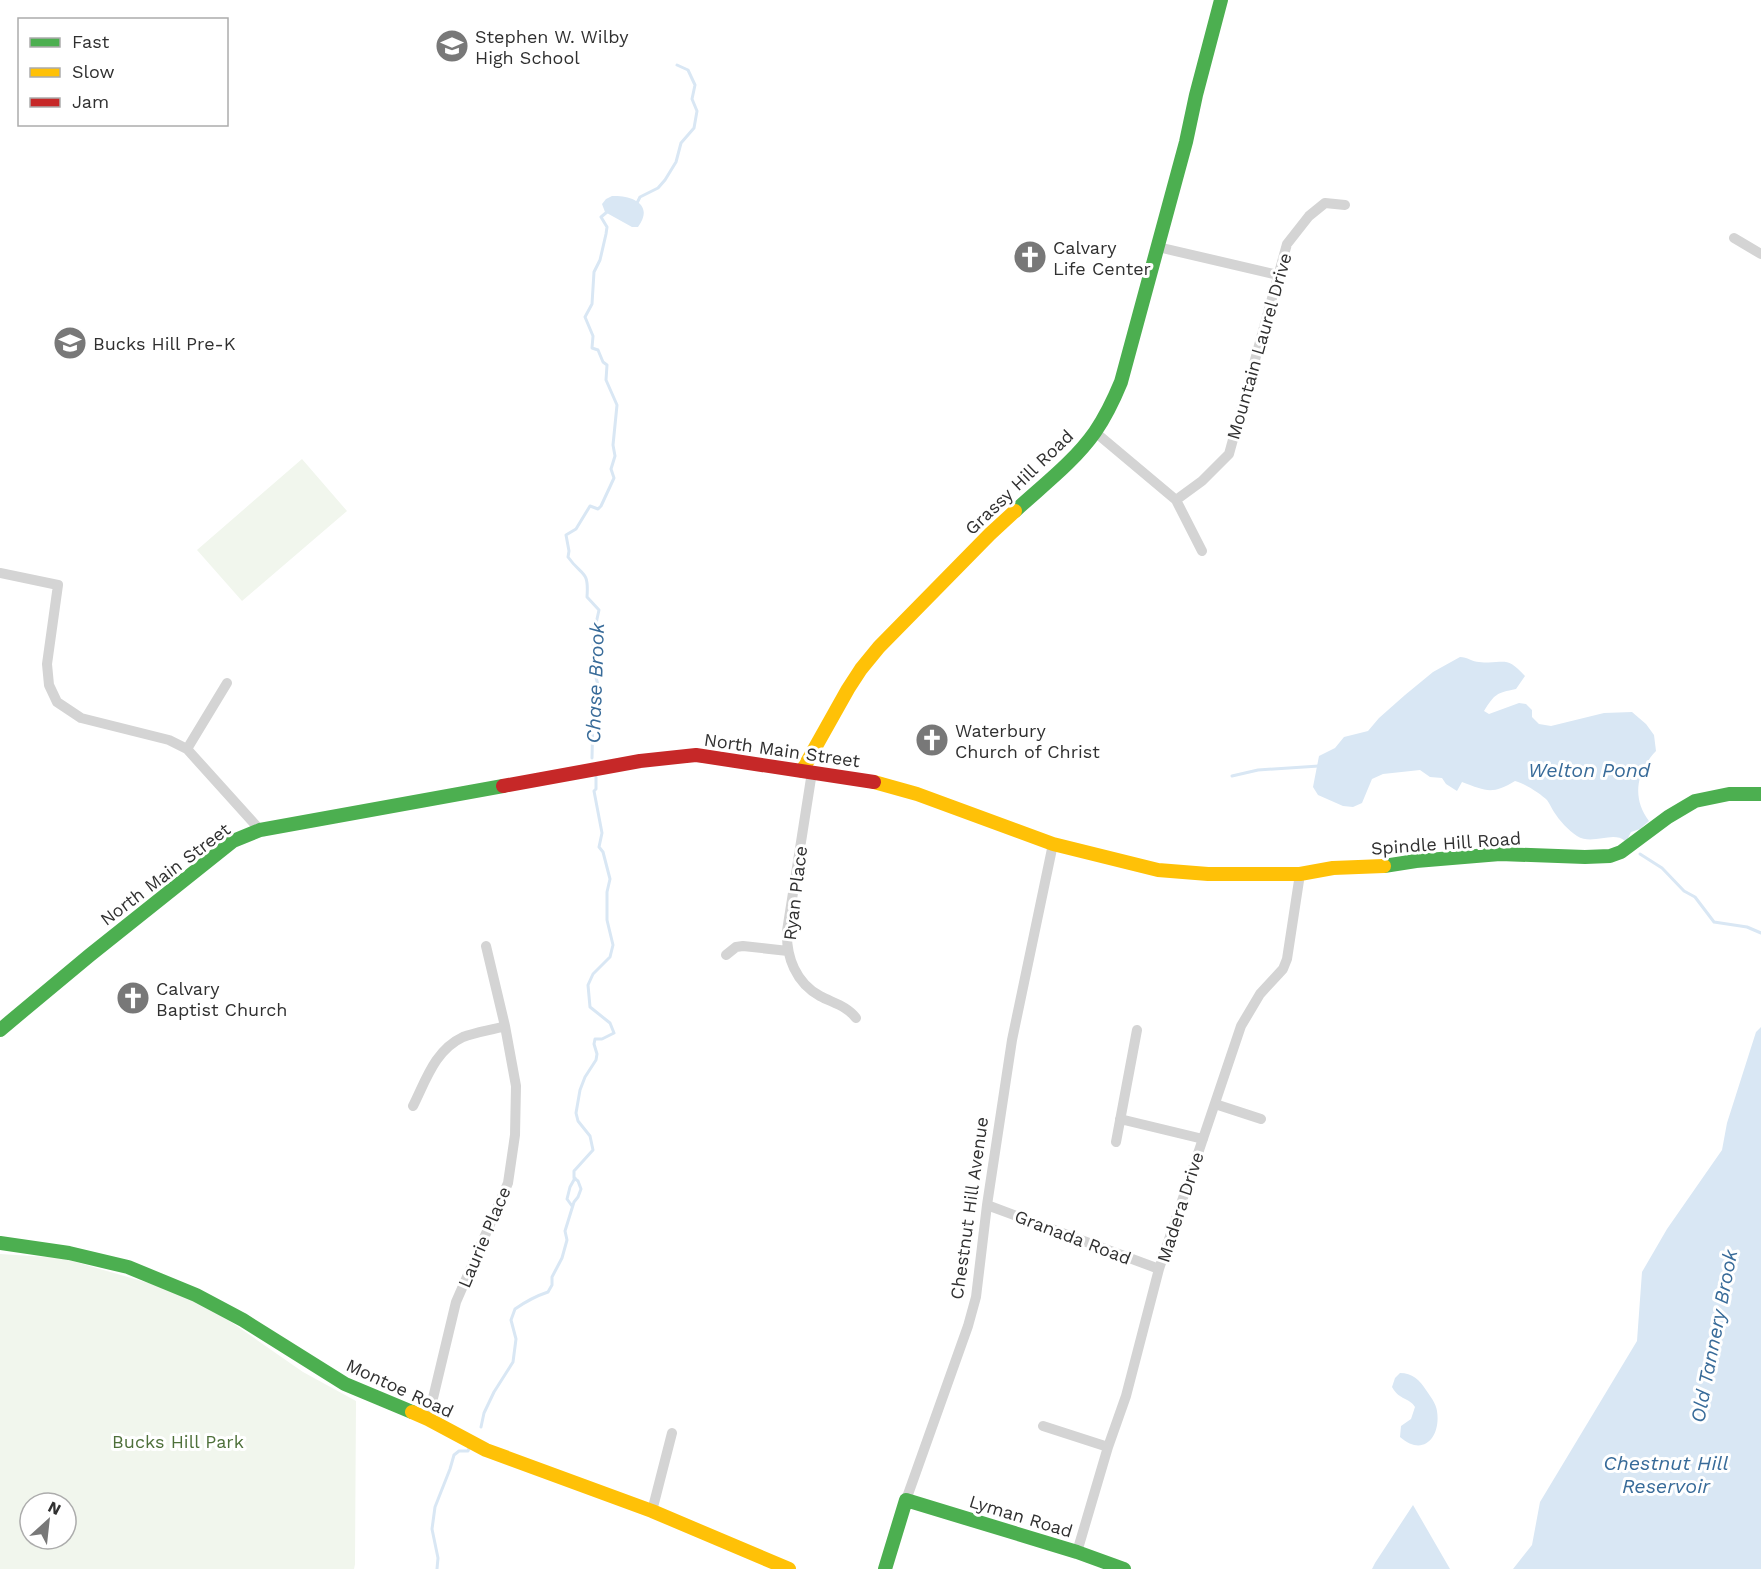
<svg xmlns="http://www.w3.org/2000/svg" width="1761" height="1569" font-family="'Work Sans',sans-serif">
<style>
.green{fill:#f1f6ed;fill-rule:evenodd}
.water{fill:#d9e7f4}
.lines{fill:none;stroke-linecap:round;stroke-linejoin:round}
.stream{stroke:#d9e7f4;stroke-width:3}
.street{stroke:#d4d4d4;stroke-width:10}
.fast{stroke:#4caf50;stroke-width:14}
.slow{stroke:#ffc107;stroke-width:14}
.jam{stroke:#c62828;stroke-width:14}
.labels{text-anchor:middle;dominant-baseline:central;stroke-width:6;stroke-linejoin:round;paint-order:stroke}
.poi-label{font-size:18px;fill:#303030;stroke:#fff;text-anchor:start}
.street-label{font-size:18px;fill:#303030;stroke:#fff}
.park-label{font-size:18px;fill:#4e703a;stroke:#fff}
.water-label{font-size:20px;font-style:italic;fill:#386b99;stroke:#fff}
</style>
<rect width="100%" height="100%" fill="#fff"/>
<!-- green -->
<path class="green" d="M302,459L347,511L242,601L197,550Z
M0,1254L62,1258L183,1293L231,1322L303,1372L356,1401L355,1564L354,1569H0ZM30,1503H66V1539H30Z"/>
<!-- water -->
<path class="water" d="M612,196C631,195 655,204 638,227H632L605,212L602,204L606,199Z
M1460,657C1467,657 1473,662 1479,662C1504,665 1505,654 1525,676L1516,689C1496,693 1495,694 1484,711L1489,714L1519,703L1526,704L1532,710V717L1539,724L1551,726L1604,713L1632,712L1646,724L1654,735L1656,751C1637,771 1631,797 1649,821L1640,829L1631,832L1627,840L1625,841C1613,830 1593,846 1577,836C1569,831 1559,820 1554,812C1552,809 1550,804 1547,800C1541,794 1524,783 1515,781C1492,795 1486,791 1462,782L1457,791L1446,784L1442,778L1430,777L1420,770L1383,774L1372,779L1362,803L1353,807L1343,806L1318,795L1313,787L1319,756L1335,748L1344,737L1368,731L1379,718L1405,695L1433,672Z
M1761,1027V1569H1513L1532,1545L1540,1502L1637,1341L1642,1272L1667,1229L1722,1150L1727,1123L1756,1032Z
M1400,1373C1412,1373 1420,1380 1426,1390C1430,1396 1436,1403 1437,1411C1441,1436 1424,1458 1400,1437L1401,1426L1411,1419L1415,1407C1409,1397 1400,1401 1392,1387L1395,1378Z
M1413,1505L1450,1569H1372L1375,1563Z"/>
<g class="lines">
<!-- stream -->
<path class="stream" d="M637,203L640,197L658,188L665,180L676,162L681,143L694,128L697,111L692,99L695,85L688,70L677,65
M592,758L593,714L598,685L594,670L593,637L599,610L587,597C589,569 582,577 568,557L569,551L566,535L576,529L590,506L598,509L601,506L614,478L611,469L615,456L613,445L617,405L606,380L607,365L603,362L598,350L592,348L593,336L585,317L592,304L594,272L600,260L606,234L607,227L601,217L607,212
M1232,776L1258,770L1319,766
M1640,854L1662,868L1684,891L1695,897L1714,922L1747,927L1761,933
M572,1206L567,1199L570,1187L575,1178
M481,1427L484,1413L494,1392L513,1362L516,1339L511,1320L515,1309C525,1302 536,1296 548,1292L552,1285V1277L562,1258L567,1240L565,1231L574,1202L578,1197L581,1189L578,1181L574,1178V1171L593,1150L590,1136L578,1121L576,1113L580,1090L585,1077L596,1060L597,1054L594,1044L595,1039H602L614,1033L610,1023L590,1007L588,985L593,974L610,957L613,945L607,920V892L610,879L603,852L599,847L602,833L594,791L596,789V777
M437,1569L438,1558L432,1529L435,1507L450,1469L454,1455L459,1451H468L469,1448"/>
<!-- street -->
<path class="street" d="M1734,238L1761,254
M1158,247L1278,275
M1095,432L1176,500L1202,551
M1176,500L1202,481L1229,454L1287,244L1309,216L1325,203L1345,205
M0,573L58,585L47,664L49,685L57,702L81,718L169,740L187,749L260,830
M187,749L227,683
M812,772L787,931C786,957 796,983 820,996C833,1003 847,1006 856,1018
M726,955L736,947L743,946L788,951
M1215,1104L1261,1119
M413,1106C426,1080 435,1050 463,1037C476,1032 492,1030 505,1026
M1120,1119L1203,1139
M1116,1142L1137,1030
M987,1205L1159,1269
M428,1419L456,1302L508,1183L515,1135L516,1086L505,1026L486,946
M1043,1426L1108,1447
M906,1500L968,1326L976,1297L987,1205L1012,1040L1053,844
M652,1511L672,1433
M1077,1552L1108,1447L1126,1396L1159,1269L1241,1026L1260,994L1283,969L1287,959L1300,874"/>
<!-- fast -->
<path class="fast" d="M1015,511C1042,486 1074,462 1095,432C1106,416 1114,399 1121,382L1186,142L1196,95L1221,0
M1384,866L1416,861L1500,854L1585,857L1610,856L1621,852L1668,817L1695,801L1729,794H1761
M0,1030L90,955L233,841L260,830L503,786
M0,1243L69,1253L128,1267L196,1295L243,1320L345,1384L412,1412
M885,1569L906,1500L1077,1552L1124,1569"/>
<!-- slow -->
<path class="slow" d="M802,771L848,689L861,669L879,647L990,534L1015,511
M874,782L917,794L1053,844L1158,870L1208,874H1300L1333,868L1384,866
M412,1412L428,1419L486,1450L652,1511L789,1569"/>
<!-- jam -->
<path class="jam" d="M503,786L640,761L696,755L874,782"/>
</g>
<!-- icons -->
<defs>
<symbol id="school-disc" viewBox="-11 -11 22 22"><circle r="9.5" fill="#787878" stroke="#fff"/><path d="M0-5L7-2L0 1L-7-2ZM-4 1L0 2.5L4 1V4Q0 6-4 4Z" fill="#fff"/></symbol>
<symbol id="church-disc" viewBox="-11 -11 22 22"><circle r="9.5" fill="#787878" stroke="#fff"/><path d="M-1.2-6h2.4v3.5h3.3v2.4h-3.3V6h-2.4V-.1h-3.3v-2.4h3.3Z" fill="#fff"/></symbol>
</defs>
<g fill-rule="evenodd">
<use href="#school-disc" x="433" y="27" width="38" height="38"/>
<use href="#church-disc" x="1011" y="238" width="38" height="38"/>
<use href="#school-disc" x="51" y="324" width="38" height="38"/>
<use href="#church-disc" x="913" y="721" width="38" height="38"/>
<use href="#church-disc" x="114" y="979" width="38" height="38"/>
</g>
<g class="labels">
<!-- poi labels -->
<g class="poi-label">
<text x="475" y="36">Stephen W. Wilby<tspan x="475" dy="21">High School</tspan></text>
<text x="1053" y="247">Calvary<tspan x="1053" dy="21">Life Center</tspan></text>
<text x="93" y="343">Bucks Hill Pre-K</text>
<text x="955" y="730">Waterbury<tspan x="955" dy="21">Church of Christ</tspan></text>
<text x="156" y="988">Calvary<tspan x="156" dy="21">Baptist Church</tspan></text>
</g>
<!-- street labels -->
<g class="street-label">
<text transform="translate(1259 346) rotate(-74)">Mountain Laurel Drive</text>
<text transform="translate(1019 482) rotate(-44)">Grassy Hill Road</text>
<text transform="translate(782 750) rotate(8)">North Main Street</text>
<text transform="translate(1446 843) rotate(-4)">Spindle Hill Road</text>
<text transform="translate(165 874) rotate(-37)">North Main Street</text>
<text transform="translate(795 893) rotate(-83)">Ryan Place</text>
<text transform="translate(1180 1207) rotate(-72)">Madera Drive</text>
<text transform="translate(969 1208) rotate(-82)">Chestnut Hill Avenue</text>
<text transform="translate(484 1237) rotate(-67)">Laurie Place</text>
<text transform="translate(1073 1237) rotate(21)">Granada Road</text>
<text transform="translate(400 1388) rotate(25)">Montoe Road</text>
<text transform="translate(1021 1516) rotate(17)">Lyman Road</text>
</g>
<!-- park labels -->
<g class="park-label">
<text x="178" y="1441">Bucks Hill Park</text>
</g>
<!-- water labels -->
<g class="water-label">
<text transform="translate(595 683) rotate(-88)">Chase Brook</text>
<text x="1589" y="770">Welton Pond</text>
<text transform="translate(1714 1336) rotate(-79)">Old Tannery Brook</text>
<text x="1666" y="1463">Chestnut Hill<tspan x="1666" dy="23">Reservoir</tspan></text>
</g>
</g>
<!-- legend -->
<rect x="18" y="18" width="210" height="108" fill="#ffffff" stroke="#acacac" stroke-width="1.5"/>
<rect x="30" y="38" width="30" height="9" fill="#4caf50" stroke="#acacac" stroke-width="1.5"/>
<text x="72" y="48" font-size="18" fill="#303030">Fast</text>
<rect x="30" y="68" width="30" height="9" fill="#ffc107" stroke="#acacac" stroke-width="1.5"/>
<text x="72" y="78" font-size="18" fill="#303030">Slow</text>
<rect x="30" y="98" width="30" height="9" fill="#c62828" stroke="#acacac" stroke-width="1.5"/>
<text x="72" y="108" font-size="18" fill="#303030">Jam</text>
<!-- north arrow -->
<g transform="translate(48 1521) rotate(27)"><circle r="28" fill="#ffffff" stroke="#acacac" stroke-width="1.5"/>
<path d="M0-4.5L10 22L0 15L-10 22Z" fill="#787878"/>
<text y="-9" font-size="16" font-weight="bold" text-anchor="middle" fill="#303030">N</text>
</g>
</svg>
